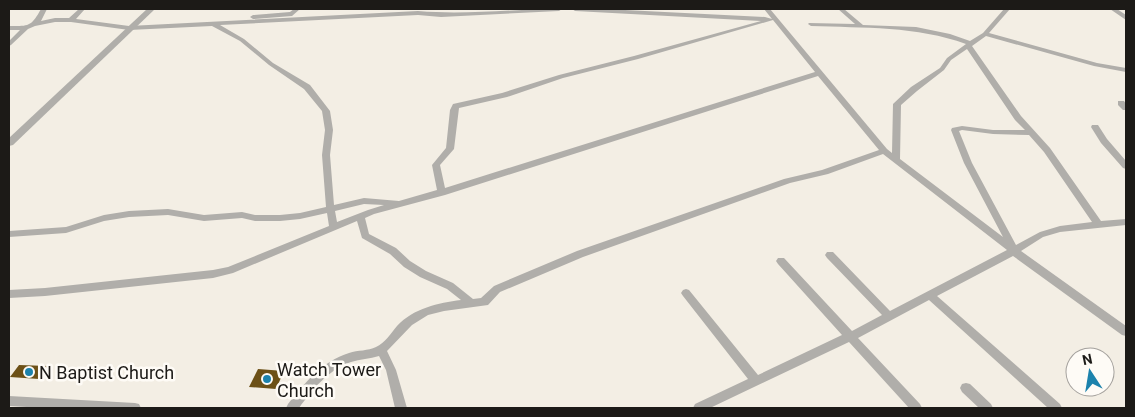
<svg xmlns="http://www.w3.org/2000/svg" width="1135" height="417" font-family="Roboto,sans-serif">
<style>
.building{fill:#6c5016}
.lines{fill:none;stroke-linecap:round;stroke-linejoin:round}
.minor{fill:#b0aeaa;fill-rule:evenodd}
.tertiary{fill:#b0aeaa;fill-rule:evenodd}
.poi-dot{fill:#1c82ac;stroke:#fefbf6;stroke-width:2}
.labels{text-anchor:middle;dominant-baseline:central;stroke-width:5;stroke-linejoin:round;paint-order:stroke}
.near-poi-label{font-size:18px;fill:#1c1a17;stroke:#fefbf6;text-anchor:start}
</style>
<rect width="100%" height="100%" fill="#f3eee4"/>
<!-- building -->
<path class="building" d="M19,365L48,366L39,379L10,377Z
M258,369L284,371L276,389L249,387Z"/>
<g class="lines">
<!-- minor -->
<path class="minor" d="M41,9H47L41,21L55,18H69L79,9H85L76,19L129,26L418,11C466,15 514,9 562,9L559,11L441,17L418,15L220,25L244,39L273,63L310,85L330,111L333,130L330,155L334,205L364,198L399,201L437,190L432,165L446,148L450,110L453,104L502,93L559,75L634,56L761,21L575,11L572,9H605L765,17L772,19L764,9H770L887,149L892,153L893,104L911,87L940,68L947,58L966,44C917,26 863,28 811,26L808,24L809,23L855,24L838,9H844L863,25L916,27L950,34L970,41L983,33L1004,9H1010L989,33L1097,63L1126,68V72L1094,66L986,36L972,46L1021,116L1050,148L1101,221L1126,219V225L1060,232L1043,237L1021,251L1126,326V336L1122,335L1013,256L937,296L1060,404L1062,408H1048L929,300L858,338L920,404L922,408H909L849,342L710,408H693L695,404L748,379L683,296L681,293L683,290L686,289L689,290L758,375L842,335L778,264L776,261L778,258H784L852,331L882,315L827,258L825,255L827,252H833L890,311L1007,250L883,154L828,174L790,183L583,257L500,292L488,305L444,311L428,315L412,325L387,351L396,370L407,408H395L386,370L379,356C370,359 360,359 351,362C329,369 312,390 299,408H286L288,404C305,383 322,361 349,353C358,350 368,351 376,347C385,343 391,333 397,326C414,308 438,303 461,300L447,289L420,277L404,267L390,254L362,238L357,221L233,273L213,278L45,296L9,298V290L45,288L213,270L228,267L329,226L327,213L300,219L280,221H255L242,218L204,221L168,215L129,217L104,221L66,233L9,237V231L66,227L104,215L129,211L168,209L204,215L242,212L255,215H280L300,213L326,207L322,155L325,130L322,111L304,89L269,65L240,41L212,26L129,30L71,22H55L35,26L28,29L11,45L9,46V41L20,30H9V26C29,26 31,27 41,9ZM773,20L815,72L445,188L440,165L454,149L459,108L507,97L563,78L638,59ZM967,49L1015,120L1025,130H993L962,126L952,128L951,130L964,163L1003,237L900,159L901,105L917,91L944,70L951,60ZM818,76L879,150L822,170L784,179L577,251L494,286L481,298L473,299L453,283L426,271L410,261L396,248L369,234L365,218L374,214L445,195ZM962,130L993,134L1029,135L1044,152L1092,222L1060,226L1040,232L1016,245L972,163L959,131ZM364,204L384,205L368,210L337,222L335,211Z
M294,9H300L292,16L253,19L250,17L253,15L290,12Z
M1110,9H1117L1126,15V20Z
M1118,101H1124L1126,104V110H1123L1118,105Z
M1092,125H1098L1107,139L1126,161V169L1123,168L1101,143L1091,127Z
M966,383L970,384L991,404L993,408H979L962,392L960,388L962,384Z
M9,396L135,403L139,404L141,408H44L9,406Z"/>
<!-- tertiary -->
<path class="tertiary" d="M147,9H155L13,145L9,146V138Z"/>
</g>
<!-- markers -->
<g class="poi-dot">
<circle cx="29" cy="372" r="5"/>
<circle cx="267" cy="379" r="5"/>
</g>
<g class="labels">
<!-- near-poi labels -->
<g class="near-poi-label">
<text x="277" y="369">Watch Tower<tspan x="277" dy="21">Church</tspan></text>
<text x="39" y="372">N Baptist Church</text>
</g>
</g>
<!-- border -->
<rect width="1135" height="417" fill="none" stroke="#1c1a17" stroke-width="20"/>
<!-- north arrow -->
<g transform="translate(1090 372) rotate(348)"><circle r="24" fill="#fefbf6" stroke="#a4a19d"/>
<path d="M0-4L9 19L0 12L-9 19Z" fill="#1c82ac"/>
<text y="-8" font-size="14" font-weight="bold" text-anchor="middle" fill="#1c1a17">N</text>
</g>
</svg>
